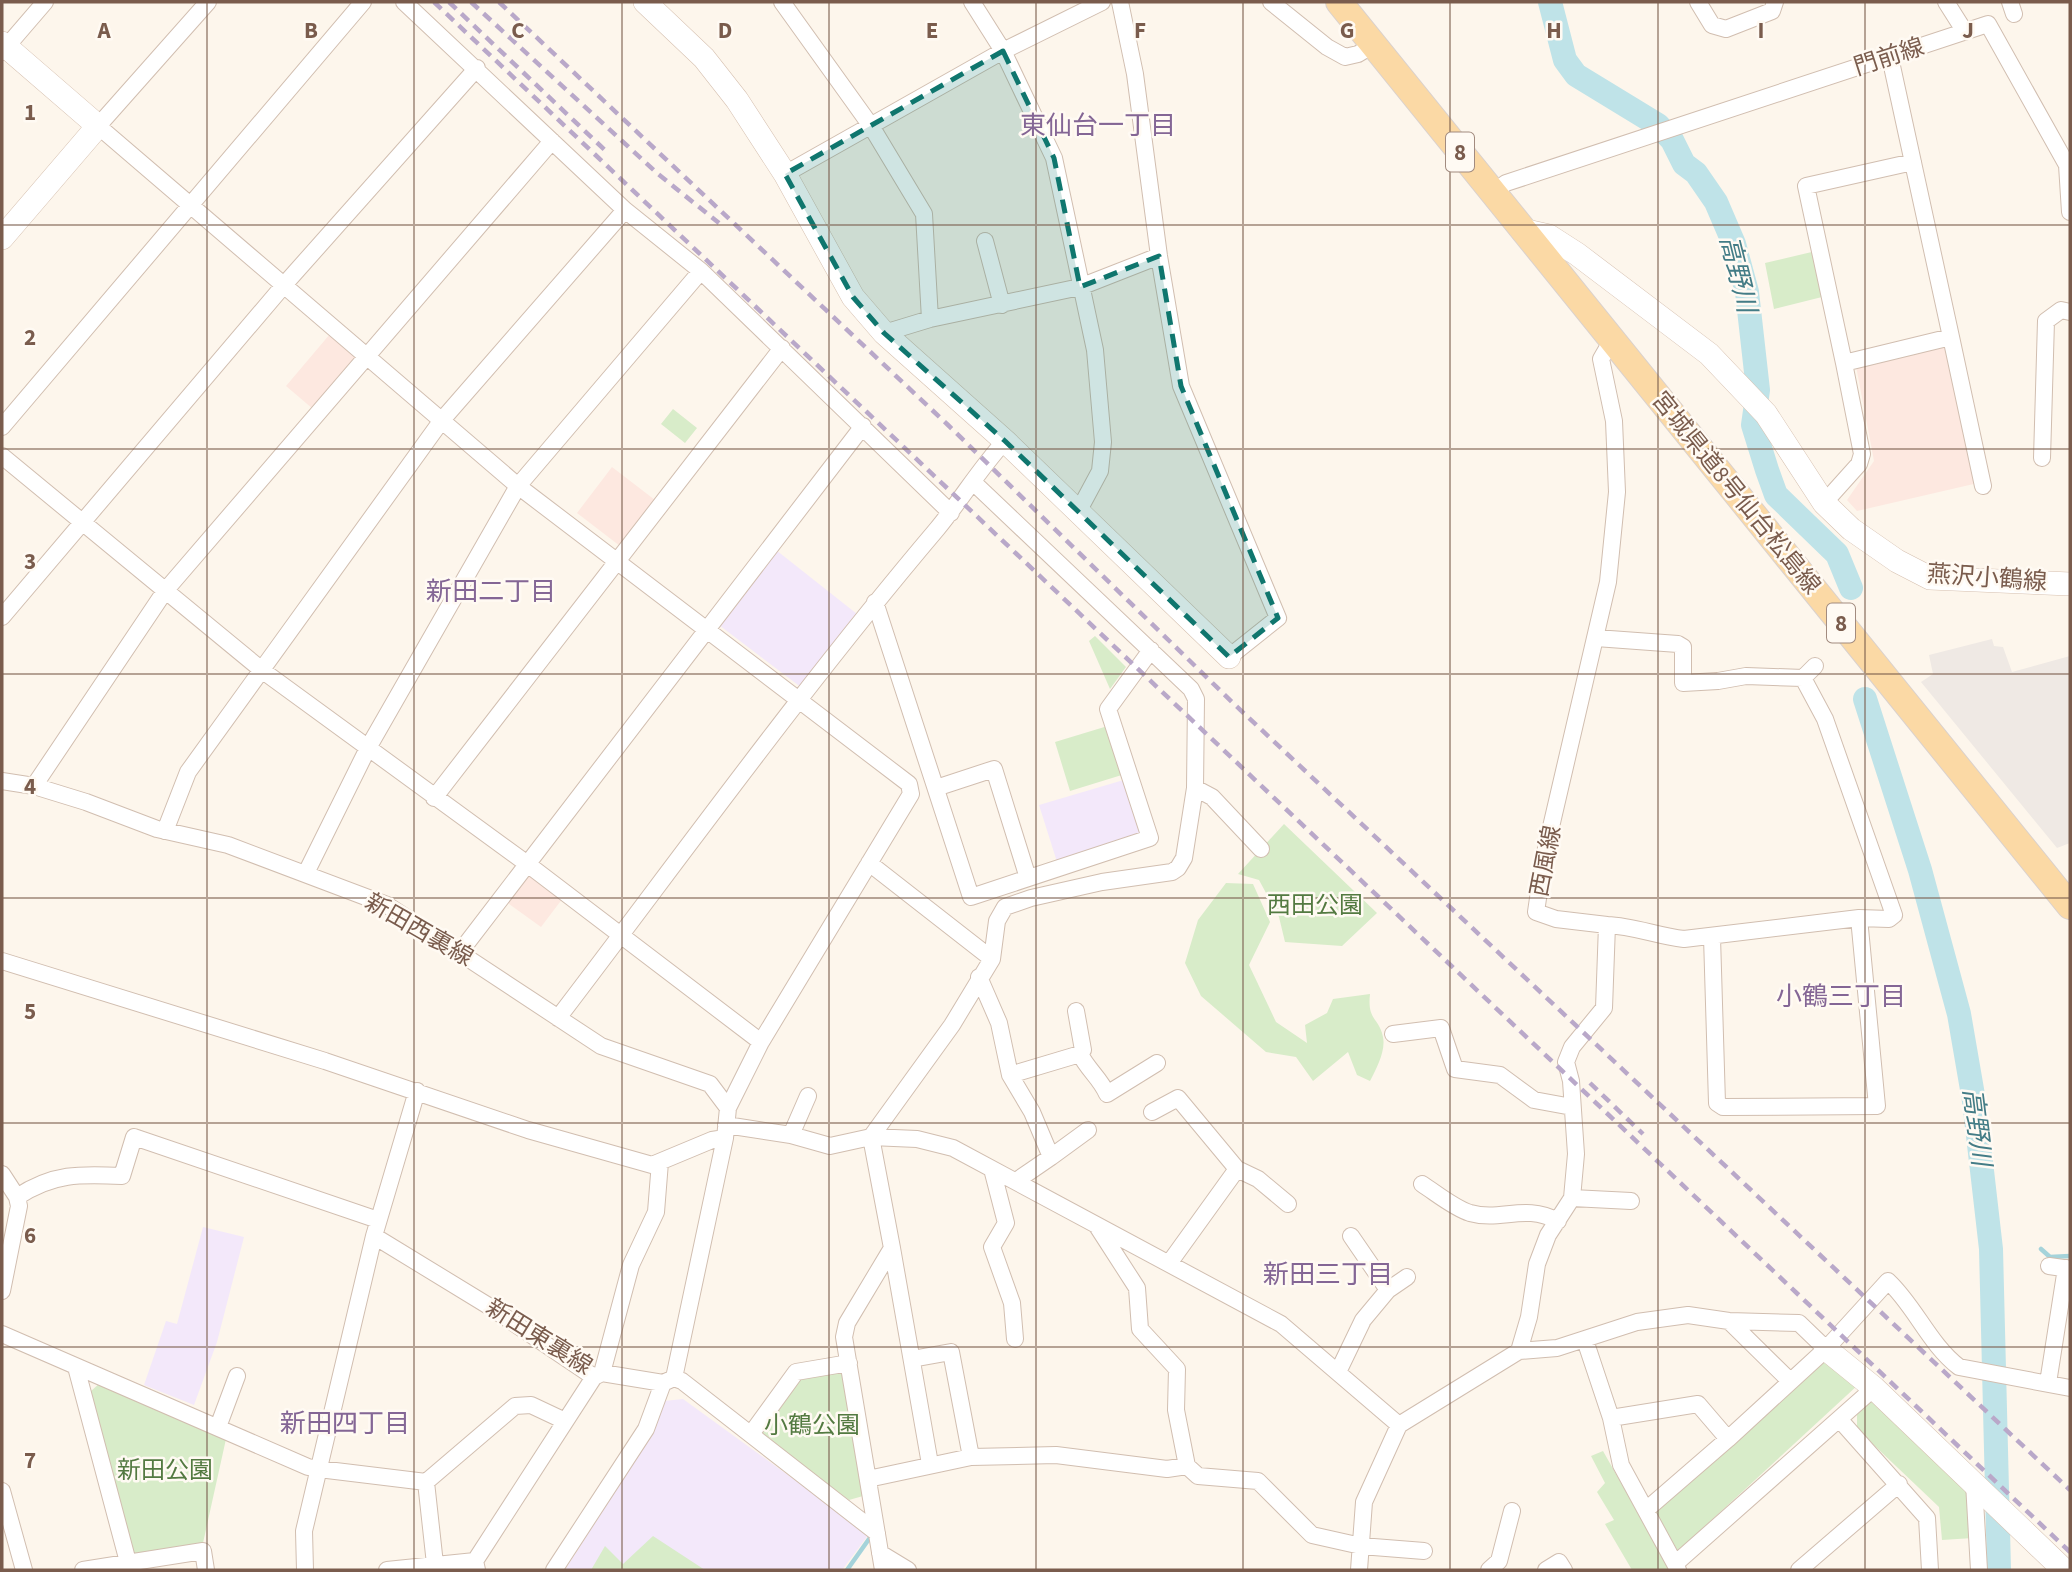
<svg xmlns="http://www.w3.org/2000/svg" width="2072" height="1572" font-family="'Source Sans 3','Noto Sans JP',sans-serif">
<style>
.commercial{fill:#fde8e0}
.industrial{fill:#efe9e4}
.education{fill:#f3e8fa}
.green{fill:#d8ecc9}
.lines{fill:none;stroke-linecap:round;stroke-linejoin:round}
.stream{stroke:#a5d3da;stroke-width:4.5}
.river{stroke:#bfe3e8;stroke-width:24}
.street-casing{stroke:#d1beb0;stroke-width:18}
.secondary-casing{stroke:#d6c0b0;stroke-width:24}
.primary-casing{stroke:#dad1cd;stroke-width:28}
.street{stroke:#fff;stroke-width:16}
.secondary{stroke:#fff;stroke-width:23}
.primary{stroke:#fbd9a5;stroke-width:26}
.rail{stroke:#b9a8c9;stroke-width:4.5;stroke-dasharray:10 7;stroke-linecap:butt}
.marked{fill:#0f766e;fill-opacity:0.2;stroke:#0f766e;stroke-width:5;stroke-dasharray:14 9;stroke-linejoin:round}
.grid{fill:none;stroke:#7a5c4d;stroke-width:2;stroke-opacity:0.55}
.labels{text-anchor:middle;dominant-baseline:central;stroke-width:5;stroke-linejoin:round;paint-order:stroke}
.shield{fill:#fffaf3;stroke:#a28b7f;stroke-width:2}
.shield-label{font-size:23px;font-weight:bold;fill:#7a5c4d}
.street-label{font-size:24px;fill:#7a5c4d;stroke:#fffaf3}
.park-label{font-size:24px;fill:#537a41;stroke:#fffaf3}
.neighbourhood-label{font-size:26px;fill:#846695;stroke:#fffaf3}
.water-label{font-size:26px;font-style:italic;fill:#437c86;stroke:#fffaf3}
.grid-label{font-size:23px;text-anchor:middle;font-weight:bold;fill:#7a5c4d;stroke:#fffaf3;stroke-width:5;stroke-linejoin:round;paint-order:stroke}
</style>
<rect width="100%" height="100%" fill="#fdf6ec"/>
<!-- commercial -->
<path class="commercial" d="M330,334L357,357L313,409L286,386Z
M1948,346L1978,483L1857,511L1847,500L1874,461L1856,366Z
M612,467L655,500L620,546L577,513Z
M526,873L563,898L541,927L505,901Z"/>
<!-- industrial -->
<path class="industrial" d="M1992,639L1994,646L2003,647L2012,672L2070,656V843L2057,848L1921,682L1933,674L1929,655Z"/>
<!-- education -->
<path class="education" d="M776,550L857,614L802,688L719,625Z
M1127,779L1143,831L1138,840L1058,865L1039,805Z
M203,1227L244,1237L217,1342L194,1405L144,1385L166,1321L177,1324Z
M683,1399L869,1534L842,1570H565L656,1427L664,1401Z"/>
<!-- green -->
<path class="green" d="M1816,251L1826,296L1774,309L1765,263Z
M673,409L697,428L685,443L661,424Z
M1095,636L1126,667L1110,689L1089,641Z
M1111,725L1125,774L1070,791L1055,742Z
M1284,824L1377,913L1342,946L1285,942L1279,917L1259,880L1238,874Z
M1226,883L1253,884L1270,922L1249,965L1276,1022L1307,1043L1305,1025L1327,1013L1333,999L1370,994C1367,1021 1379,1017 1383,1037C1386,1051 1376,1069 1370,1081L1357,1075L1348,1052L1313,1081L1296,1057L1266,1052L1201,996L1185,963L1198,920Z
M1827,1357L1859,1384L1678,1551L1654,1512Z
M841,1368L863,1496L849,1500L758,1433L799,1374Z
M101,1382L226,1439L203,1543L132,1555L90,1392Z
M1872,1398L1970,1485L1973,1538L1942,1540L1939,1507L1857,1429V1415Z
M1603,1451L1670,1570H1632L1605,1524L1614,1520L1597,1492L1605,1483L1591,1456Z
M653,1536L705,1570H591L605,1546L623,1564Z"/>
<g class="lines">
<!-- stream -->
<path class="stream" d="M2041,1249L2050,1257L2070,1256
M847,1570L869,1539"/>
<!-- river -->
<path class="river" d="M1550,2L1565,60L1576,75L1658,125L1672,140L1684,164L1696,173L1716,202L1734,244L1747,292L1758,390L1753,425L1767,470L1776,495L1837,554L1851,588
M1865,699L1920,870L1959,1014L1974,1101L1991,1249L1999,1570"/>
<defs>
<path id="street" d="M208,2L98,126L518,486L909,784L911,794L761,1042L728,1108L725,1138L674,1378
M404,2L625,210L701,271L951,513
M782,2L871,126L924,214L930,319
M972,2L1003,51L1054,158L1095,350L1103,442L1100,471L1078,512
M1120,2L1135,74L1159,256L1181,386L1278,618L1229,657
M1271,2L1327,47L1345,57L1358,54L1373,45
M1698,2L1712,25L1726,29L1772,11L1775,2
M1946,2L1965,32
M2010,2L2014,14
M2,52L45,2
M1890,57L1951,337
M785,174L1003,51L1102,2
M1492,193L1506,183L1988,24L2067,165L2070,212
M985,241L1002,305
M884,333L930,319L1080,287L1159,256
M1844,363L1806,186L1913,162
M2,427L363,2
M2,456L263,671L526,863L761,1042
M2042,458L2046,321L2061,310L2070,312
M973,482L1191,689L1196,699L1195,788L1184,858L1178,868L1172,872L1102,882L1031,898L1005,907L997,921L992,959L952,1025L871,1137L917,1139L953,1148L1281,1324L1399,1425
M1824,503L1859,464L1862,454L1844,363L1951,337L1983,486
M875,602L971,897L1150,838L1108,709L1151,650
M2,617L284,285L477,68
M1596,638L1678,644L1683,647V683L1718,681L1746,676L1803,678L1815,666
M1803,678L1825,719L1894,915L1889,919L1859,918
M2,781L34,786L86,802L157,829L228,845L387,905L601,1046L710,1084L728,1108
M34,786L165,591L552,141
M936,788L994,769L1028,878
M1195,788L1212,797L1261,849
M434,798L782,348
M165,831L188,772L442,420L625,210
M869,863L992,959
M306,873L368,748L518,486L701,271
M1607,925C1634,926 1657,936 1684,939L1859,918L1877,1106L1723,1107L1717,1103L1712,937
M460,952L863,426
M2,961L325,1061L528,1130L652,1165L712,1140L725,1138
M979,977L999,1023L1010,1075L1032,1112L1051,1157L1016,1181
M558,1018C683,854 804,686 937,529C961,500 980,468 1005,441
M1393,1034L1441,1028L1455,1069L1500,1075L1534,1100L1572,1107
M1080,1054C1088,1070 1100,1078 1107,1094L1157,1063
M1010,1075L1080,1054L1083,1050L1076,1011
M1152,1112L1178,1098L1237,1169
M726,1125L791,1135L830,1146L871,1137L892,1248L847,1323L844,1337L883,1570
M791,1135L808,1096
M1051,1157L1088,1130
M992,1169L1006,1223L992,1247L1012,1303L1015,1339
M2,1174L17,1197C53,1173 80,1174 122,1176L134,1137L378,1220
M1422,1184C1436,1193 1454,1208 1470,1213C1502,1222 1524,1203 1558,1221
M1572,1198L1631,1201
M1097,1226L1137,1288L1140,1329L1177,1369L1176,1410L1187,1466
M374,1236L487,1305L594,1377L602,1373L663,1383L674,1378L682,1381L877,1533
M892,1248L930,1464
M1170,1262L1237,1169L1258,1179L1288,1204
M2049,1266L2070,1269
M1388,1290L1407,1277
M2,1291L19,1206L17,1197
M1729,1321L1790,1381
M2,1334L308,1467L319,1469L426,1482L515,1406L531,1405L565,1421
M1585,1340L1611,1418L1621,1465L1675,1564
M1519,1351L1529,1317L1537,1264L1548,1235L1572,1198L1576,1154L1571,1081L1566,1062L1572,1047L1604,1008L1607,925L1556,919L1536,912L1544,857L1608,582L1617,492L1614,421L1601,359L1612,340
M912,1359L951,1352L971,1457
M76,1367L128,1562
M1338,1372L1363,1320L1388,1290L1351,1236
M602,1373L631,1265L656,1212L660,1162
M2048,1383L2066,1268
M1611,1418L1698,1404L1728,1439L1826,1349
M1840,1420L1927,1518L1930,1570
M218,1427L237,1376
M751,1434L796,1372L849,1363
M868,1479L971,1457L1056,1455L1167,1469L1187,1466L1198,1476L1258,1481L1312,1535L1361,1546L1424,1551
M426,1482L435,1564
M1974,1483L1979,1570
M2,1491L24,1570
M1646,1510L1728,1439
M880,1553L908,1570
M83,1570L203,1551L206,1570
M305,1570L304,1531L374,1236L417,1091
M387,1570L475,1561
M477,1570L475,1561L594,1377
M554,1570L646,1429L663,1383
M1359,1570L1364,1502L1399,1425L1519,1351L1557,1348L1637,1322L1688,1315L1729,1321L1799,1323L1826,1349L1888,1281C1915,1306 1929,1344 1959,1367L2070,1388
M1489,1570L1499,1561L1512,1511
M1546,1570L1559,1562L1564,1570
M1678,1570L1675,1564L1874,1388
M1799,1570L1899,1484"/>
<path id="secondary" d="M645,2L704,58L737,100L785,174L853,297L884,333L1005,441L1229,657
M2,43L98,126L2,238
M1522,230L1549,236L1577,254L1709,354L1766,414L1824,503L1851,529L1897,561L1930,578L2070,584
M1826,1349L1874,1388L2064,1570"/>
<path id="primary" d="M1339,2L2070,906"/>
</defs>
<!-- street casing -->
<use href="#street" class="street-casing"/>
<!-- secondary casing -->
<use href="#secondary" class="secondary-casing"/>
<!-- primary casing -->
<use href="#primary" class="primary-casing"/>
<!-- street -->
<use href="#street" class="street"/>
<!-- secondary -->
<use href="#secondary" class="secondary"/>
<!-- primary -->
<use href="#primary" class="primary"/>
<!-- rail -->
<path class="rail" d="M434,2L2070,1552
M449,2L609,154
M471,2L658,174L719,223
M499,2L948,425L1233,703L2070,1490
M1590,1083L1643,1134"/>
</g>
<!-- marked area -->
<path class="marked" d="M1003,51L1054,158L1080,287L1159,256L1181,386L1278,618L1229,657L1005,441L884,333L853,297L785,174Z"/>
<!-- grid -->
<path class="grid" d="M207,2V1570M414,2V1570M622,2V1570M829,2V1570M1036,2V1570M1243,2V1570M1450,2V1570M1658,2V1570M1865,2V1570M2,225H2070M2,449H2070M2,674H2070M2,898H2070M2,1123H2070M2,1347H2070"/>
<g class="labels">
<!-- shield labels -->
<g class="shield">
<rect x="1446" y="132.5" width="28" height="39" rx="5"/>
<rect x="1827" y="603.5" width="28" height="39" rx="5"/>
</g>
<g class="shield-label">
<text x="1460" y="152">8</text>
<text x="1841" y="623">8</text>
</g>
<!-- street labels -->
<g class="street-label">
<text transform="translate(1889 57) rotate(-18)">門前線</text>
<text transform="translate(1736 493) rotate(51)">宮城県道8号仙台松島線</text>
<text transform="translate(1987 578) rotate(4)">燕沢小鶴線</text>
<text transform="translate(1546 861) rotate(-79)">西風線</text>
<text transform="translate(419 930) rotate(30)">新田西裏線</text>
<text transform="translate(539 1337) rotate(32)">新田東裏線</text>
</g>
<!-- park labels -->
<g class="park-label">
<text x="1315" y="905">西田公園</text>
<text x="812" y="1425">小鶴公園</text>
<text x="165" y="1470">新田公園</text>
</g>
<!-- neighbourhood labels -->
<g class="neighbourhood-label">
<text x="1098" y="125">東仙台一丁目</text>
<text x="491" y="591">新田二丁目</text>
<text x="1841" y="996">小鶴三丁目</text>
<text x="1328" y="1274">新田三丁目</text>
<text x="345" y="1423">新田四丁目</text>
</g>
<!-- water labels -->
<g class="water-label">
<text transform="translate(1738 274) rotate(76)">高野川</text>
<text transform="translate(1977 1127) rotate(83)">高野川</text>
</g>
</g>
<g class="grid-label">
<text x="104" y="38">A</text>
<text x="311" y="38">B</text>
<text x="518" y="38">C</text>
<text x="725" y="38">D</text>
<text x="932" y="38">E</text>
<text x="1140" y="38">F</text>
<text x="1347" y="38">G</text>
<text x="1554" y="38">H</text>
<text x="1761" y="38">I</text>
<text x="1968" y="38">J</text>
<text x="30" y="120">1</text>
<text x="30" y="345">2</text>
<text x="30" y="569">3</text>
<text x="30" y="794">4</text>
<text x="30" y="1019">5</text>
<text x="30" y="1243">6</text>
<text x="30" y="1468">7</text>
</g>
<!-- border -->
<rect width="2072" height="1572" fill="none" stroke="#7a5c4d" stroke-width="7"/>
</svg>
